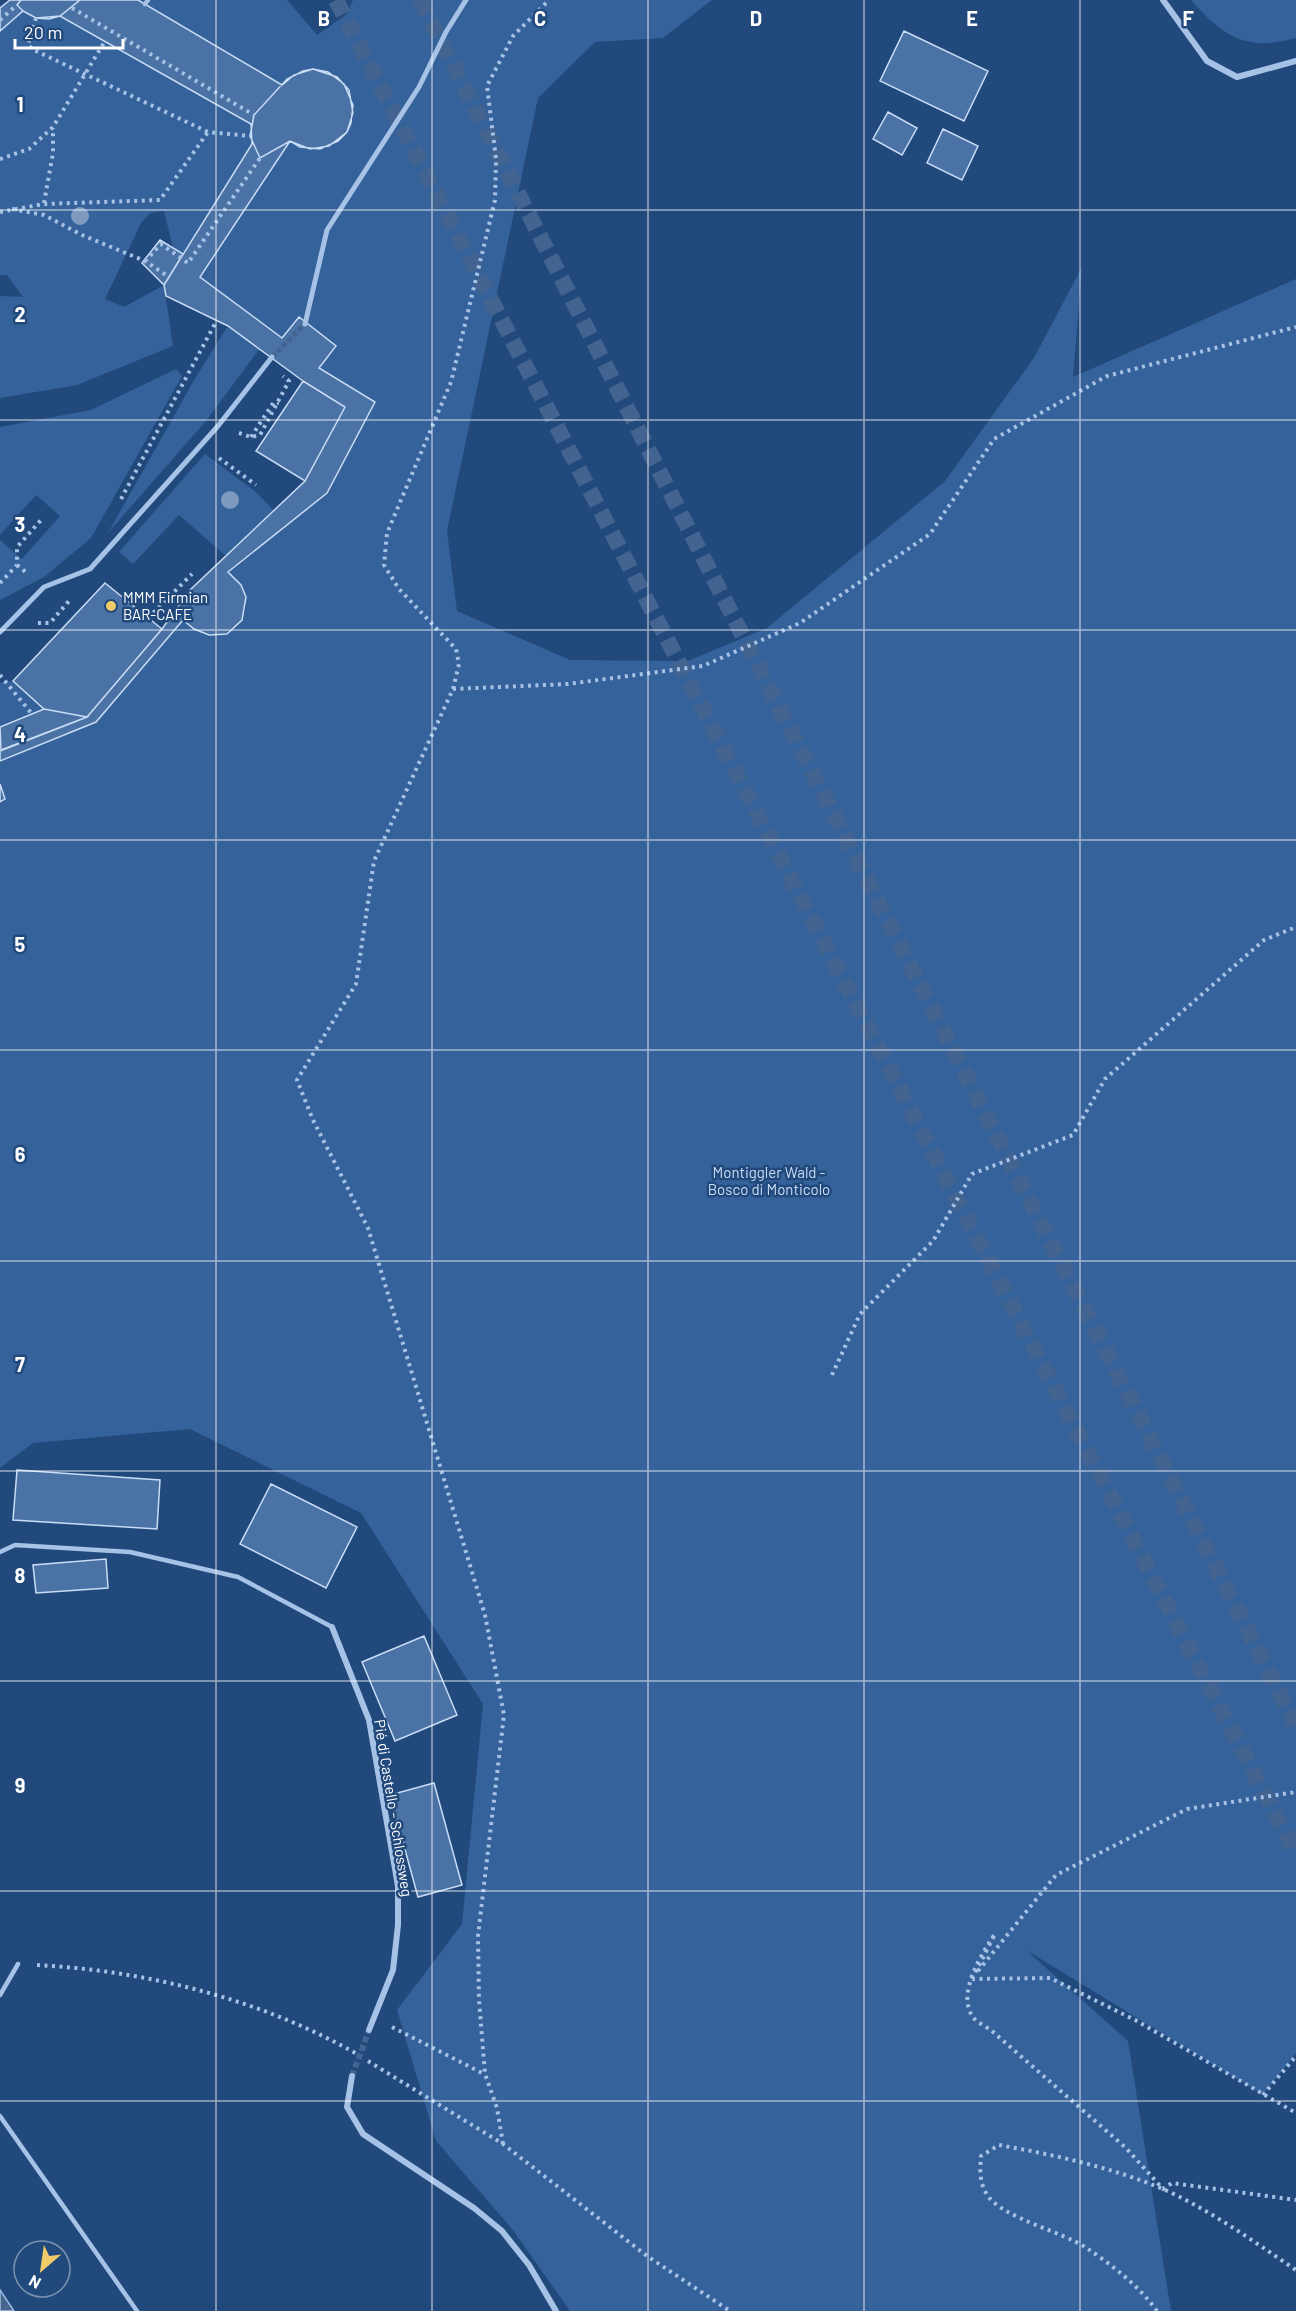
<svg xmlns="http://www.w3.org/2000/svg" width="1296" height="2311" font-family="Barlow,sans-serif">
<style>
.green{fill:#35629a}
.water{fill:#48658b;stroke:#9abde7;stroke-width:1.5}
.building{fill:#4b72a5;stroke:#c9dcf5;stroke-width:1.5}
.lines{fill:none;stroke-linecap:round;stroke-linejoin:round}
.pedestrian-tunnel{stroke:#436490;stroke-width:5;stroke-dasharray:5 2.5;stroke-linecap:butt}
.minor-tunnel{stroke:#436490;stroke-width:6;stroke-dasharray:6 3;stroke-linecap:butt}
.trunk-tunnel{stroke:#436490;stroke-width:16;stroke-dasharray:16 8;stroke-linecap:butt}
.path{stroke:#a6c2e6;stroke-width:4;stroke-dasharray:3 4.5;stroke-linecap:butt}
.service{stroke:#a6c2e6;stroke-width:4.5}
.pedestrian{stroke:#a6c2e6;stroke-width:5}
.minor{stroke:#a6c2e6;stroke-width:6}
.tree{fill:#7e9abf}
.grid{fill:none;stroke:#fff;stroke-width:1.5;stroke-opacity:0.55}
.poi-dot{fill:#f1cb68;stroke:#22497c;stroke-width:2}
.labels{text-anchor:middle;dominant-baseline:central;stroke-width:5;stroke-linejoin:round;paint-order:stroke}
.poi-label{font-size:15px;fill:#fff;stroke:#22497c;text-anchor:start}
.park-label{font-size:15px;fill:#c9dcf5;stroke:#22497c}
.street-label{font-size:15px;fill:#fff;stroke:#22497c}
.grid-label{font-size:20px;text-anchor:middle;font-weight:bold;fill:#fff;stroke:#22497c;stroke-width:5;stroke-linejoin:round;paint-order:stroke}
</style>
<rect width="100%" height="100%" fill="#22497c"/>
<!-- green -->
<path class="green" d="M138,0H287L317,35L347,14L353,0H712L663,38L595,42L538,98L447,531L457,611L570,660L688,661L767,628L945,481L1034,358L1082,267L1073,377L1296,279V2053L1263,2095L1026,1950L1128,2041L1171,2311H570L513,2230L436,2141L397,2010L462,1924L483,1704L361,1513L190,1429L33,1443L0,1468V802L5,798L0,784V761L96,722L183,620C191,627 201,635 212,635C237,636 255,608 241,586C238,581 232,576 228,572L327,493L375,403L319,368L336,346L299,318L282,338L200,277L290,141C304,149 319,152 334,143C385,114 326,36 282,85Z
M1191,0H1296V38C1247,52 1223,37 1191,0Z
M23,11L36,18L60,16L251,124L252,144L183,254L173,248L164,211L150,213L141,223L105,299L124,307L164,285L173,346L77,385L0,398V296L23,297L7,275H0V31Z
M228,326L260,348L206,421L108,533L197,375Z
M176,369L182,376L91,538L44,577L0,600V540L22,559L60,516L36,495L0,535V427L91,410Z
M205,454L256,492L273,510L226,556L179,515L133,564L119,552Z
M13,681L44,709L0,727V683Z"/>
<!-- water -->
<path class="water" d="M0,2290L14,2311H0Z"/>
<!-- building -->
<path class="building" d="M10,0H138L282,85L294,75L313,69L328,72L344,84L353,105L351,123L347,132L338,141L320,149L300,147L290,141L200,277L282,338L299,317L336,346L319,368L375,402L327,493L228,572L241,585L246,597L242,620L227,634L209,635L194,629L183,620L96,722L0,761V751L87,717L162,629L190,590L305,481L345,407L303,381L228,326L166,296L164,285L252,144L251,124L60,16L36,18L23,11L0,31V8Z
M21,0H80L60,16L49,19L36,18L23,11L17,5Z
M904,31L988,71L964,121L880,81Z
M313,69L337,77L349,90L353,113L347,132L329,146L310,149L290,141L260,158L250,136L254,115L287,79L303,71Z
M888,112L917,128L902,155L873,139Z
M943,129L978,146L962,180L927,163Z
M160,240L183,254L164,285L142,263Z
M303,381L345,407L305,481L256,451Z
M105,583L162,629L87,717L44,709L13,681Z
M44,709L87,717L1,750L0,727Z
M0,784L5,799L0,802Z
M17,1470L160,1480L157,1529L13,1520Z
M271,1484L357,1527L326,1588L240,1544Z
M106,1559L108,1588L36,1593L33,1565Z
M424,1636L457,1715L395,1741L362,1662Z
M434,1783L462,1885L418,1897L390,1795Z"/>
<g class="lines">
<!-- pedestrian-tunnel -->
<path class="pedestrian-tunnel" d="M272,357L305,324"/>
<!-- minor-tunnel -->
<path class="minor-tunnel" d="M352,2076L369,2030"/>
<!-- trunk-tunnel -->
<path class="trunk-tunnel" d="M336,0L1296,1854
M420,0L1296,1725"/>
<!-- path -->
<path class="path" d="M72,8L254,115
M36,18L28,45L34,50L208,132L250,136
M0,20L17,5
M0,159L29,149L53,127L105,41
M44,203L53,153V128
M12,209L44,215L82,235L145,261L169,277
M0,212L44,204L160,200L208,132
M145,261L161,244L188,263L260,158
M239,433L251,437L260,435L289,381L283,376
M251,437L274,402L279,403
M219,458L256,485
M121,499L217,320
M17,565L28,574
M0,583L17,565V547L41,520
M148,618L192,574
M38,623H50L69,601
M0,675L32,714
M453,689L568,684L703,666L800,623L930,534L994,439L1107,376L1296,327
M832,1375L860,1314L933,1241L972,1174L1073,1135L1105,1079L1264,940L1296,927
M37,1965C148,1971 260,1999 357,2054
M978,1971L1056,1875L1187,1809L1296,1792
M972,1979L995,1934C982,1953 956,1994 973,2017C976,2022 987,2027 992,2031L1126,2148L1163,2189L1172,2183L1296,2200
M972,1979L1050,1978L1135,2020L1296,2113
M392,2027L484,2074
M368,2061L503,2144L647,2256L730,2311
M1263,2095L1296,2056
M503,2144L497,2108L485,2074L479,2000L478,1936L504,1715L485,1615L368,1228L313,1120L297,1080L356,984L374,861L453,689L459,664L456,649L399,589L384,565L387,533L451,382L495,200L496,159L487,86L513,36L549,0
M1157,2311C1139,2286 1111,2264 1085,2247C1062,2232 1002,2217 988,2196C979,2183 980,2171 981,2156L999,2145C1054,2155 1111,2167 1163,2189C1210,2210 1253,2241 1296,2270"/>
<!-- service -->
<path class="service" d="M145,4L148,0
M0,1552L15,1545L130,1552L238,1577L332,1627
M0,1995L18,1964
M0,2116L137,2311"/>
<!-- pedestrian -->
<path class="pedestrian" d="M305,324L327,230L419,87L446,32L466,0
M0,632L44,587L90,569L218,426L272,357"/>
<!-- minor -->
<path class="minor" d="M1163,0L1207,61L1237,77L1296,61
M332,1627L369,1720L398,1886V1925L393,1970L369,2030
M352,2076L347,2107L363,2134L474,2208L502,2231L529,2265L556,2311"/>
</g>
<!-- trees -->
<g class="tree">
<circle cx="80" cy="216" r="9"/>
<circle cx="230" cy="500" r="9"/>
</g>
<!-- grid -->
<path class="grid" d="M216,0V2311M432,0V2311M648,0V2311M864,0V2311M1080,0V2311M0,210H1296M0,420H1296M0,630H1296M0,840H1296M0,1050H1296M0,1261H1296M0,1471H1296M0,1681H1296M0,1891H1296M0,2101H1296"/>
<!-- markers -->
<circle class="poi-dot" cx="111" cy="606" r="6"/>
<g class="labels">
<!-- poi labels -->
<g class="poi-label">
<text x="123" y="597">MMM Firmian<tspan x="123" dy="17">BAR-CAFE</tspan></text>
</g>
<!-- park labels -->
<g class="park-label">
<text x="769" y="1172">Montiggler Wald -<tspan x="769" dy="17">Bosco di Monticolo</tspan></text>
</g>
<!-- street labels -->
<g class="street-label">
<text transform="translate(394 1808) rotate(81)">Pié di Castello - Schlossweg</text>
</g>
</g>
<g class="grid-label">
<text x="324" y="26">B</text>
<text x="540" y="26">C</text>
<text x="756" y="26">D</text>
<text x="972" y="26">E</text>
<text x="1188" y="26">F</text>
<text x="20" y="112">1</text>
<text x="20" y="322">2</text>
<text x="20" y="532">3</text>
<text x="20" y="742">4</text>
<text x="20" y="952">5</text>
<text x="20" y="1162">6</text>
<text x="20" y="1372">7</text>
<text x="20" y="1583">8</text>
<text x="20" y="1793">9</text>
</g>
<!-- north arrow -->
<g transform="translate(42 2269) rotate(209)"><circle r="28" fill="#22497c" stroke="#7a92b0" stroke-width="1.5"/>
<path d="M0-4.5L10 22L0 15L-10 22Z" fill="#f1cb68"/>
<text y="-9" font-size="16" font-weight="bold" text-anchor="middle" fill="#ffffff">N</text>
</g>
<!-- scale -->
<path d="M15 39v9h108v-9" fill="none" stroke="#ffffff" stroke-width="3"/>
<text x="24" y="39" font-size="18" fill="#ffffff" stroke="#22497c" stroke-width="4.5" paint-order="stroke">20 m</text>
</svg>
